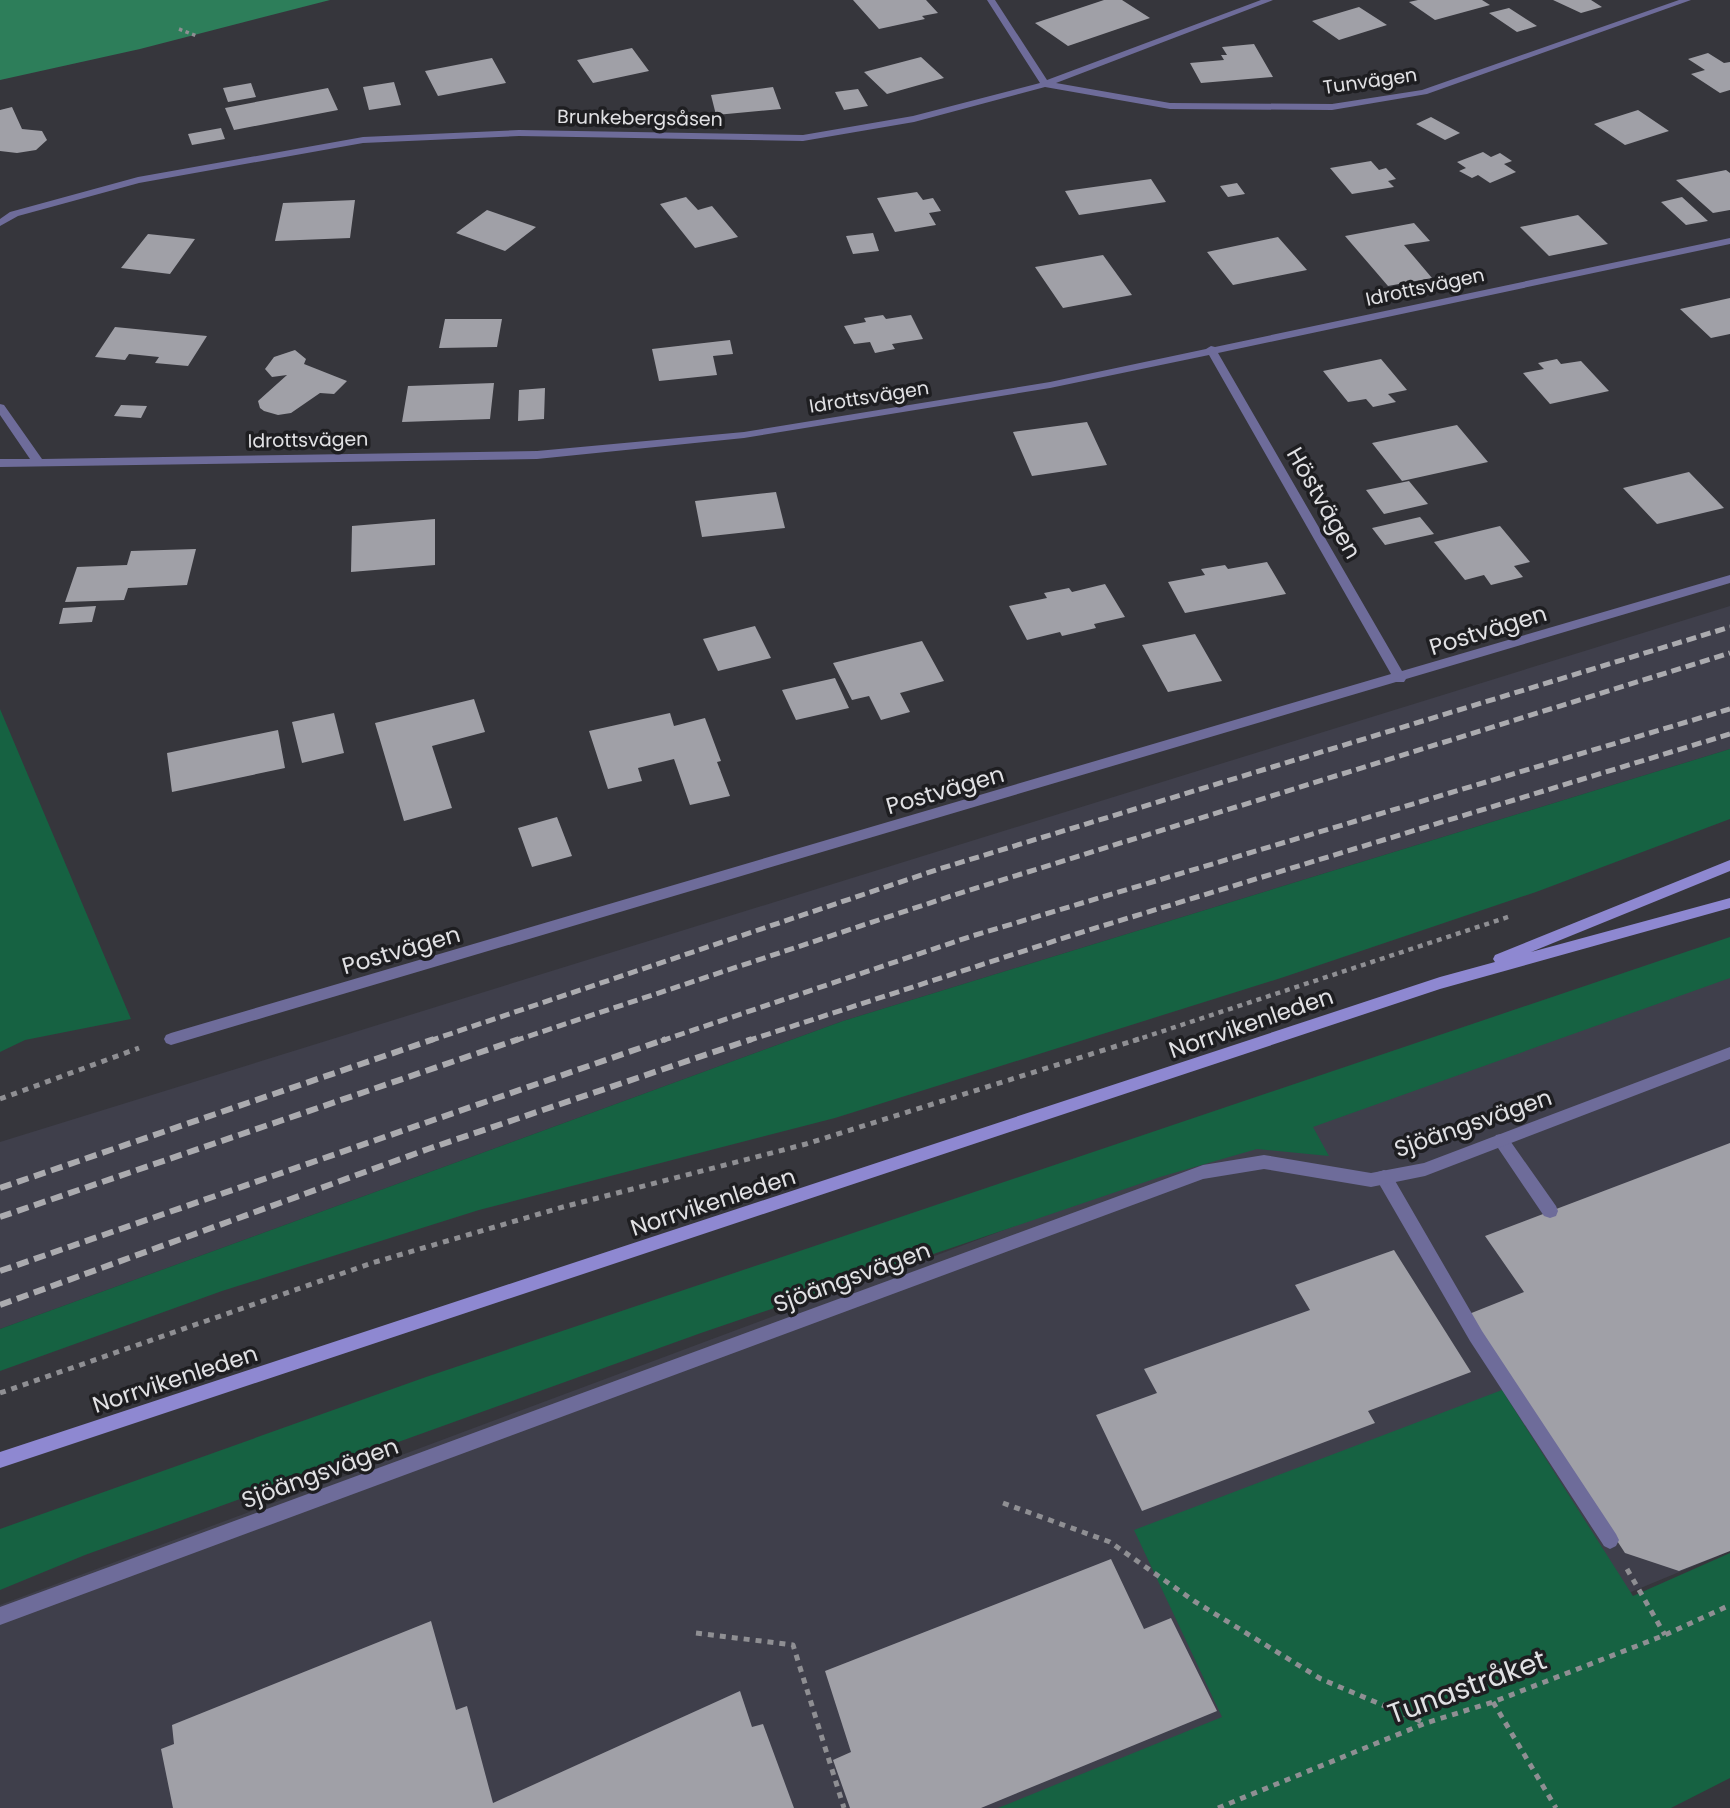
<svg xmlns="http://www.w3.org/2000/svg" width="1730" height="1808" font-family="Poppins,sans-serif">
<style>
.built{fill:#3f3f4b}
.green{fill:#166242}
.water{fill:#2d7e5a}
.building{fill:#a0a0a7}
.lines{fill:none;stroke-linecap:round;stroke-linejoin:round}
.path-far2{stroke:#8f8f93;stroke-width:3.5;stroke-dasharray:3.5 3.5;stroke-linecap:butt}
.path-far1{stroke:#8f8f93;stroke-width:4.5;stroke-dasharray:5 5;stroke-linecap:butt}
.path{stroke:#8f8f93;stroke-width:5;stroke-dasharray:6 6;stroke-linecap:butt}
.service{fill:#6e6c9a;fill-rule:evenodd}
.minor{fill:#6e6c9a;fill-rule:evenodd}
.secondary{fill:#8e88d1;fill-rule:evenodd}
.rail-far1{stroke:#ababaf;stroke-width:5;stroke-dasharray:10 5;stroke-linecap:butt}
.rail{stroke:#ababaf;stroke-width:6;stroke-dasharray:12 6;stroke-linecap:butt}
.labels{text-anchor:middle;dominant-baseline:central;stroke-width:7;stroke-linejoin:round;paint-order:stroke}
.far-street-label{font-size:19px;fill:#e1e1e4;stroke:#1e1e21}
.street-label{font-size:23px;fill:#e1e1e4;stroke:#1e1e21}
.near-street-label{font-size:28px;fill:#e1e1e4;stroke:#1e1e21}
</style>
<rect width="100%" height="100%" fill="#36363c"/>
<!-- built -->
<path class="built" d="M1730,606V749L843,1021L0,1329V1142Z
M1730,959V1551L1109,1808H0V1605Z"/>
<!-- green -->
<path class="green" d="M0,709L131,1019L25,1040L0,1052Z
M1730,749V819L1536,892L1284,977L835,1118L479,1210L222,1291L0,1371V1329L843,1021Z
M1730,937V978L1313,1127L1329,1156L1257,1149L1160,1177L701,1333L85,1555L0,1590V1529L426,1377Z
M1502,1390L1633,1596L1730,1553V1778L1671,1808H998L1222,1717L1134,1530Z"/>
<!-- water -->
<path class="water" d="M0,0H330L140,49L0,80Z"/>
<!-- building -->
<path class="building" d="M853,0H926L938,13L922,16L925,19L879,29Z
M1104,0H1122L1150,18L1068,46L1035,23Z
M1418,0H1482L1490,5L1435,20L1409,2Z
M1553,0H1591L1602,7L1581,13Z
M1359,7L1387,25L1339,40L1312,21Z
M1509,8L1537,26L1517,32L1489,13Z
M1254,44L1273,77L1201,83L1190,63L1224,60L1221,55H1227L1222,47Z
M632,48L649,71L593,83L577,60Z
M1708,53L1724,63L1730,62V90L1720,93L1691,74L1705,70L1688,59Z
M921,57L944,78L887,94L864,72Z
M492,58L506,83L438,96L425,71Z
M394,82L401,105L369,110L363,87Z
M251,83L256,97L228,102L223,88Z
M773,87L781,109L716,115L711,95Z
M328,88L338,110L234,130L225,108Z
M858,89L868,106L844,110L835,92Z
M12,107L22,129L42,131L47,140L36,150L17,153L0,151V110Z
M1638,110L1669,131L1625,145L1594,124Z
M1431,117L1460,133L1445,140L1416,124Z
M221,128L225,139L192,145L188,134Z
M1483,152L1491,157L1500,153L1512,161L1504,164L1516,172L1490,183L1478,175L1472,178L1459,171L1466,168L1457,162Z
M1371,161L1379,170L1386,168L1396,179L1388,181L1394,187L1352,194L1330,168Z
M1726,170L1730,173V210L1713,213L1676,180Z
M1151,179L1166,202L1079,215L1065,191Z
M1237,183L1245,194L1228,197L1220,186Z
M917,192L923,200L933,198L941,211L929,213L936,225L895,232L877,198Z
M686,197L698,210L712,206L738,237L695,248L660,204Z
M1682,197L1708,221L1686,225L1661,202Z
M355,200L350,238L275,241L283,203Z
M487,210L536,227L505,251L456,233Z
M1578,215L1608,244L1549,256L1520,227Z
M1414,223L1430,241L1404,245L1432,278L1388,286L1345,236Z
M873,233L879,251L853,254L846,236Z
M148,234L195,239L170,274L121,268Z
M1278,237L1307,270L1233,285L1207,252Z
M1103,255L1132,295L1063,308L1035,267Z
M1730,298V334L1711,338L1680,309Z
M883,315L886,319L911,315L923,339L892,344L895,349L875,353L870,342L854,344L844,326L866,322L864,318Z
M445,319H502L497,347L439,348Z
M115,327L207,336L188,366L155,363L159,357L129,354L125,360L95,357Z
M730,340L733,354L713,356L717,375L659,381L652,349Z
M295,350L306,359L304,364L347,381L334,394L320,393L291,413L278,415L264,411L260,408L258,401L287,375L272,377L265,369L274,357Z
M1381,359L1407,390L1388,394L1396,402L1373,407L1366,399L1348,402L1323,371Z
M1557,359L1561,364L1581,361L1609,391L1550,404L1523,373L1544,369L1538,363Z
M494,383L490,419L402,422L408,386Z
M545,388L544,419L518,421L519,390Z
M121,405L147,406L141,418L114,416Z
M1087,422L1107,465L1032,476L1013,432Z
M1457,425L1488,462L1402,481L1372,443Z
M1689,472L1724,508L1657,524L1623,488Z
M1409,481L1428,504L1384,514L1366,490Z
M776,492L785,528L702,537L695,501Z
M1420,517L1434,534L1385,545L1372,528Z
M435,519V565L351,572L352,526Z
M1500,526L1530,562L1514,566L1523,577L1491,585L1484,575L1465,580L1434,542Z
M196,549L187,585L128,588L124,600L65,602L77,567L127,565L131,551Z
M1267,562L1286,594L1185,613L1168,582L1205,575L1201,569L1225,565L1228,569Z
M1105,584L1125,617L1094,624L1096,628L1062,636L1060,632L1027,640L1009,606L1047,598L1044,593L1069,588L1072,592Z
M96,606L92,622L59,624L63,608Z
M755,626L771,658L718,671L703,639Z
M1195,634L1222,681L1168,692L1142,645Z
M922,641L944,681L900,693L910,712L881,720L869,696L852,700L833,663Z
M835,678L849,708L796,720L782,690Z
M474,699L485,732L432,746L452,808L404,821L375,723Z
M334,713L344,753L302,763L292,722Z
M670,713L674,726L705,718L721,761L717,762L730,796L690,805L674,759L638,768L642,781L608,789L589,731Z
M278,730L285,768L172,792L167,753Z
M557,817L572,856L532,867L518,828Z
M1730,1143V1551L1679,1571L1625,1553L1469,1314L1524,1292L1485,1236Z
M1394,1250L1471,1372L1368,1411L1375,1423L1142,1511L1096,1415L1157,1393L1144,1369L1310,1310L1295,1285Z
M1111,1559L1144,1629L1171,1618L1217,1711L981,1808H850L833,1760L851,1752L825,1671Z
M431,1621L456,1710L467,1706L493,1803L740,1691L752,1727L763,1724L794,1808H173L161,1749L174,1744L172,1725Z"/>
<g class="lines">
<!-- path-far2 -->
<path class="path-far2" d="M179,29L197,36"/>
<!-- path-far1 -->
<path class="path-far1" d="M1133,1041L1511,916"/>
<!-- path -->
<path class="path" d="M0,1099L139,1048
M0,1393L372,1263L563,1207L806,1144L1139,1039
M1003,1503L1110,1542L1194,1601L1321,1679L1425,1723
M1627,1569L1665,1635
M696,1633L793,1645L844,1808
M1493,1702L1556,1808
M1218,1808L1426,1723L1493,1702L1665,1635L1730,1605"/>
<!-- service -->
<path class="service" d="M1501,1134L1506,1135L1556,1206L1558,1211L1556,1216L1550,1218L1544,1216L1496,1145L1493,1140L1496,1135Z
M1384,1170L1390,1172L1482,1331L1616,1534L1619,1540L1616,1546L1610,1549L1604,1546L1470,1341L1378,1182L1376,1177L1378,1172Z"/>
<!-- minor -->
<path class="minor" d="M987,0H995L1047,80L1261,0H1273L1056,83L1170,103L1332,104L1422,90L1679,0H1691L1427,94L1332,110L1170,109L1045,87L914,122L803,141L519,136L363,143L139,183L18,216L0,226V219L10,212L138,177L363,137L519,130L803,135L913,116L1040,83Z
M1730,238V244L1218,353L1402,671L1730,575V583L1406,679L1404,682H1396L171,1045L166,1043L164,1039L166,1035L171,1033L1391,674L1209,355L1050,388L744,438L537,459L0,467V459H30L0,415V404L4,405L42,459L537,451L744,432L1050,382L1206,349L1211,346L1215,347Z
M1730,1047V1059L1425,1176L1371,1187L1264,1169L1203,1179L0,1625V1607L1203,1165L1264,1155L1371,1173L1424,1163Z"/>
<!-- secondary -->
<path class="secondary" d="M1730,860V871L1531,952L1730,898V908L1440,989L0,1468V1452L1440,977L1495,962L1493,959L1495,955Z"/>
<!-- rail-far1 -->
<path class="rail-far1" d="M429,1041L939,869L1730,627
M514,1041L954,895L1730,653
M661,1041L972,936L1730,709
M747,1041L1076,934L1730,734"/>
<!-- rail -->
<path class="rail" d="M0,1188L434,1039
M0,1217L519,1039
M0,1271L666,1039
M0,1305L428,1149L752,1039"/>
</g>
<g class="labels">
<!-- far-street labels -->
<g class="far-street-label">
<text transform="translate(1370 81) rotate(-8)">Tunvägen</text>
<text transform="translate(640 118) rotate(1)">Brunkebergsåsen</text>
<text transform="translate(1425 287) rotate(-12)">Idrottsvägen</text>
<text transform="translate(869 397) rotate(-9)">Idrottsvägen</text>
<text transform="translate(308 440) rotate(-1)">Idrottsvägen</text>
</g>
<!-- street labels -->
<g class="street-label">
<text transform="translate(1324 503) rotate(60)">Höstvägen</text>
<text transform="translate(1488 630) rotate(-17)">Postvägen</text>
<text transform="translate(945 790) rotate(-16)">Postvägen</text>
<text transform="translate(401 950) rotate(-16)">Postvägen</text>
<text transform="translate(1251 1023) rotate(-19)">Norrvikenleden</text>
<text transform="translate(1473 1123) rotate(-19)">Sjöängsvägen</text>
<text transform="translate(713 1202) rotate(-18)">Norrvikenleden</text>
<text transform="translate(852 1277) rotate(-20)">Sjöängsvägen</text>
<text transform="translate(175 1379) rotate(-18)">Norrvikenleden</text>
<text transform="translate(320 1473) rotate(-20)">Sjöängsvägen</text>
</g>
<!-- near-street labels -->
<g class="near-street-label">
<text transform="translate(1467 1687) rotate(-20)">Tunastråket</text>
</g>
</g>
</svg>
